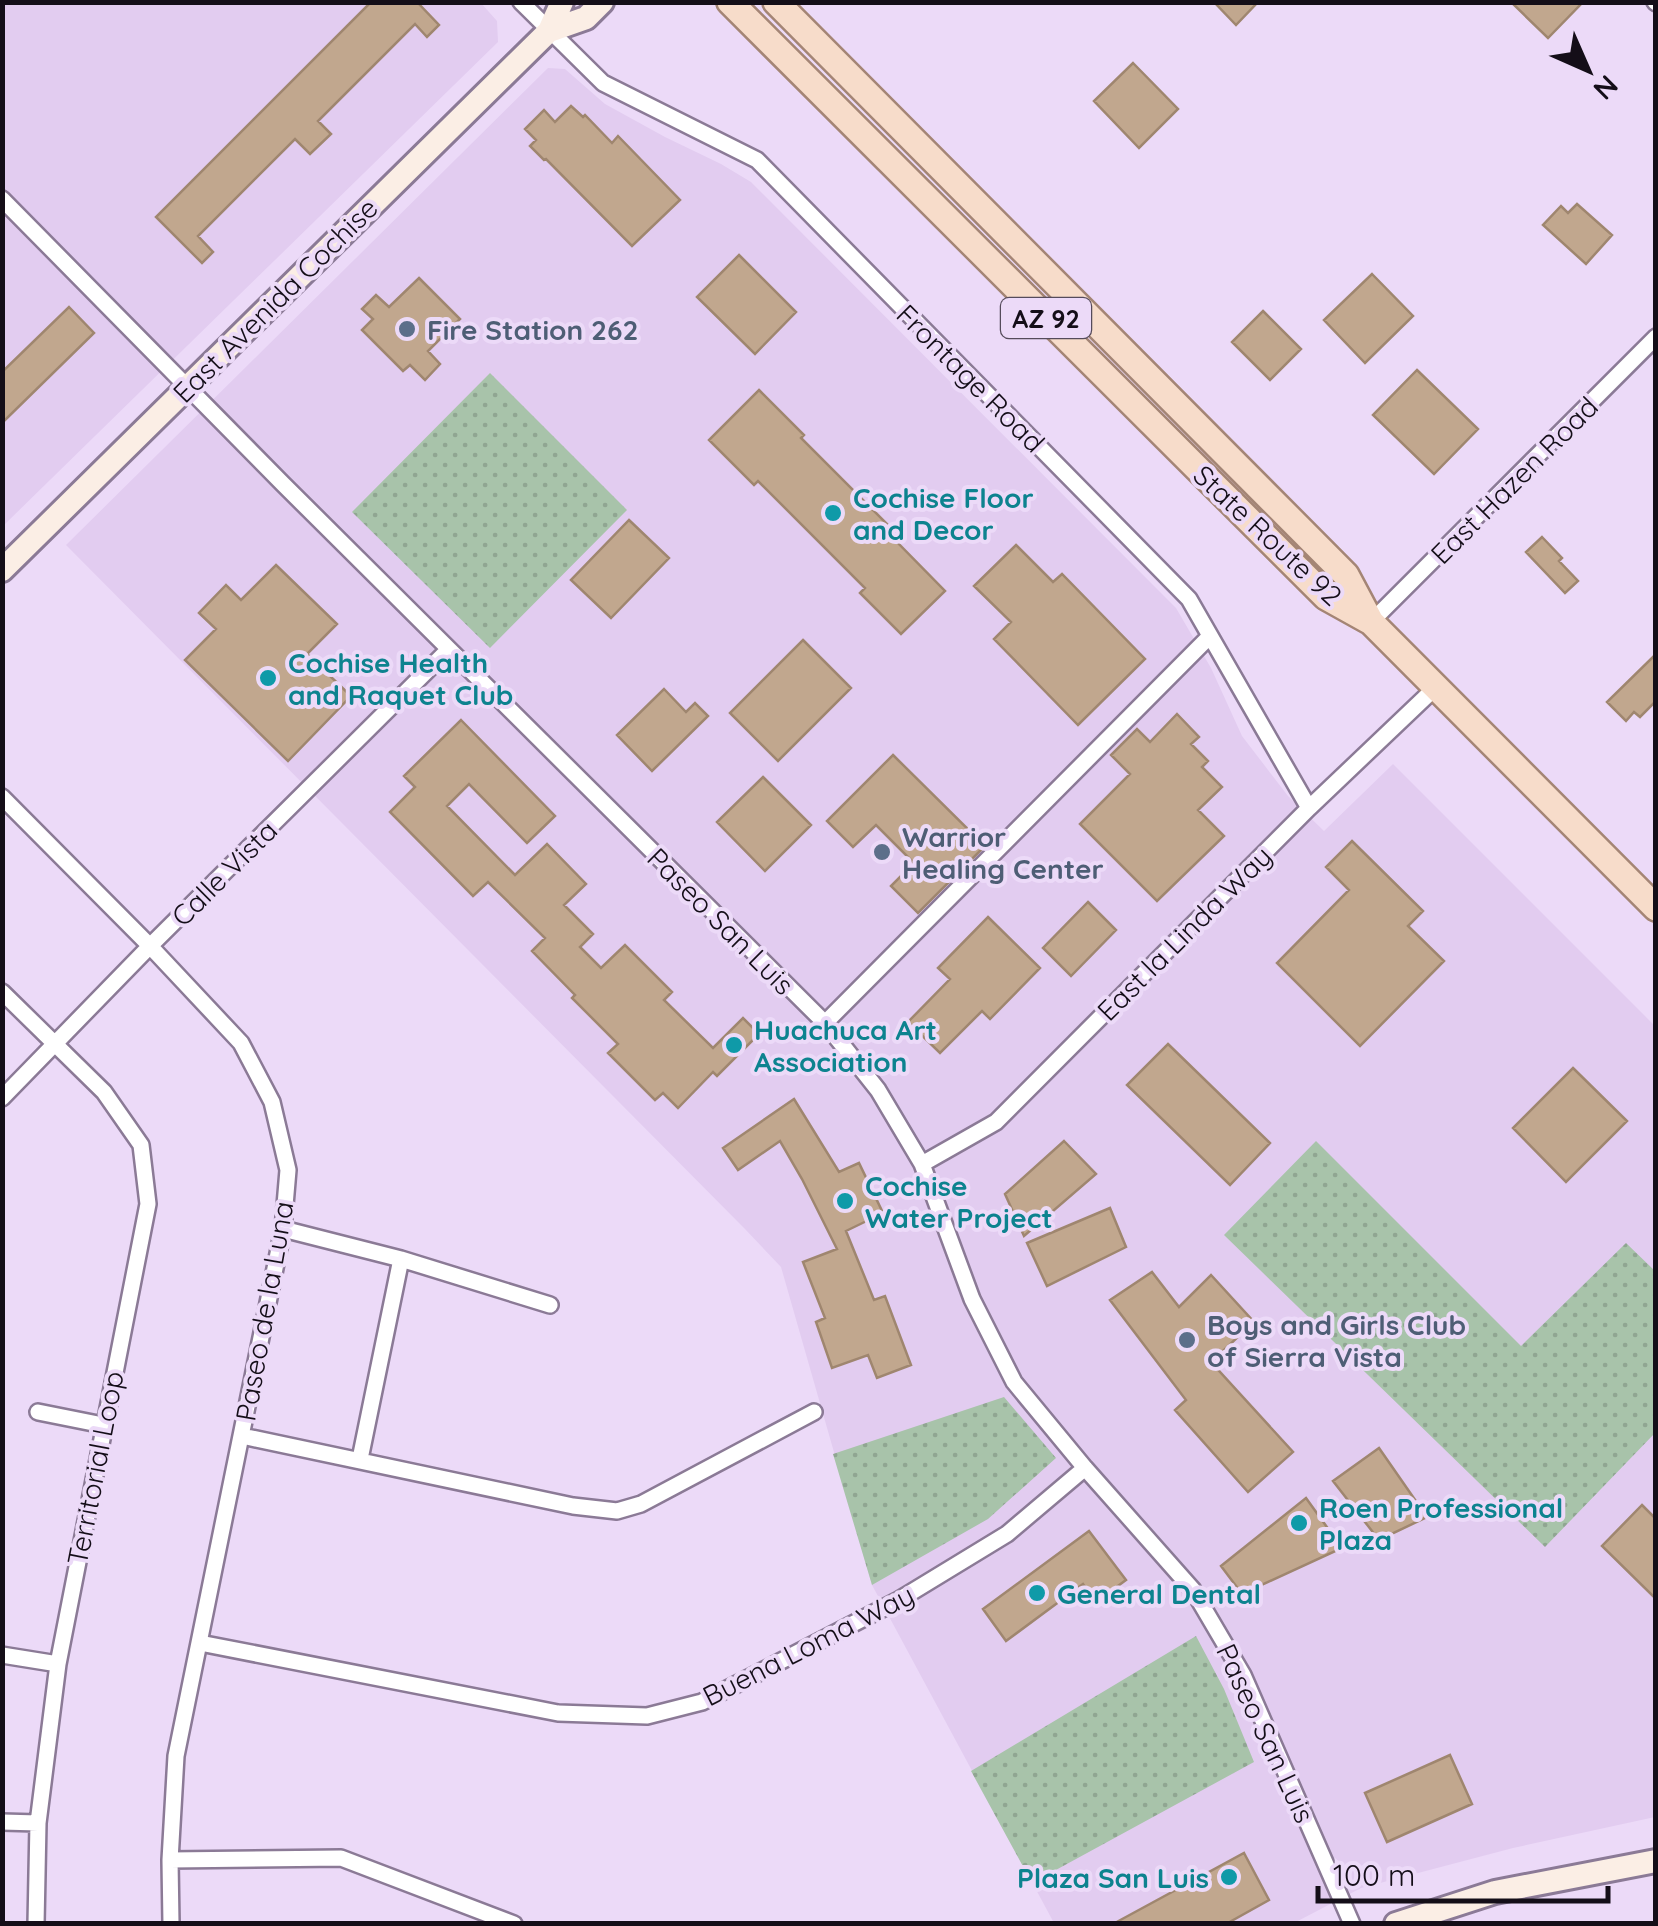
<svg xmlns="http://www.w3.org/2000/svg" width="1658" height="1926" font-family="Quicksand,sans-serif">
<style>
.built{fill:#e2ccf0}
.grass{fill:url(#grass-dots)}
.building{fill:#c1a78e;stroke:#9f866f;stroke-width:2.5}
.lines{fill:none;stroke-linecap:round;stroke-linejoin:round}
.street-casing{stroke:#8b7a96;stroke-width:20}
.secondary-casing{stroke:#8b7a96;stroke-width:28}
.primary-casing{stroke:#a48575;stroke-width:30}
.street{stroke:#fff;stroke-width:15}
.secondary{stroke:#fbeee5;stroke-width:22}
.primary{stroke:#f7dcca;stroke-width:25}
.service-dot{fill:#5c6f8a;stroke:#ecdaf8;stroke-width:4}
.culture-dot{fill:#0f9aa8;stroke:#ecdaf8;stroke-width:4}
.labels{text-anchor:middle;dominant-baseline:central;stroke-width:8;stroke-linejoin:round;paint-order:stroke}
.shield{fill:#ecdaf8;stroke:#554b5b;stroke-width:2.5}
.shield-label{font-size:25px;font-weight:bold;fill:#140e18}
.street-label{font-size:28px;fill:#140e18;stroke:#ecdaf8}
.service-label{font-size:28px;font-weight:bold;fill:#4e5e75;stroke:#ecdaf8;text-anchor:start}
.culture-label{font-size:28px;font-weight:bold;fill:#0d838f;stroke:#ecdaf8;text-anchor:start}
</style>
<defs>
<pattern id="grass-dots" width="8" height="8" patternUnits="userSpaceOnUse" patternTransform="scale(2.5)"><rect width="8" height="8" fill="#a8c3aa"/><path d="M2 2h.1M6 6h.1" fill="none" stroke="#90a692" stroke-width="1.8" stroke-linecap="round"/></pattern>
</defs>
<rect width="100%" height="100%" fill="#ecdaf8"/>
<!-- built -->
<path class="built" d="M2,3H481L497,21L498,42L4,525Z
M548,68L565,69L605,104L665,137L721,164L751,182L1176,608L1211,668L1242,736L1288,796L1324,831L1393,764L1655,1026V1817L1513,1848L1361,1888L1294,1923H1054L872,1585L781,1267L745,1229L66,545Z"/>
<!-- grass -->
<path class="grass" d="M490,373L627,510L490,648L352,512Z
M1316,1141L1521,1346L1626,1243L1655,1271V1433L1545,1547L1224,1235Z
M1004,1397L1056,1458L988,1519L872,1585L833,1454Z
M1196,1636L1224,1689L1254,1762L1032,1883L971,1771Z"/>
<!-- building -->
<path class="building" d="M371,2H417L439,25L427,37L415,24L318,121L331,134L310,154L295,139L198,236L213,252L202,263L156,217Z
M1214,2H1258L1236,25Z
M1511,2H1583L1548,38Z
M1133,63L1178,109L1139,148L1094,101Z
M571,106L583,117L585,115L612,143L618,136L680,200L632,246L546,159L544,160L530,146L536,140L525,129L544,110L555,122Z
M1577,204L1612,235L1586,264L1543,225L1561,206L1568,213Z
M739,255L796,312L755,354L697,297Z
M1372,274L1413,316L1365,363L1324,320Z
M419,278L460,319L428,351L440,364L425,380L410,365L403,371L362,330L373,319L362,309L376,295L389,307Z
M69,307L94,333L2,423V372Z
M1263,311L1301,349L1270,380L1232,342Z
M1417,370L1478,429L1434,474L1373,415Z
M759,390L804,435L801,438L901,538L897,542L945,591L901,634L860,593L865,588L758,481L754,485L709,440Z
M629,520L669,558L611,618L571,580Z
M1542,537L1562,558L1559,561L1578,581L1565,593L1526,552Z
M1016,545L1053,582L1062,574L1145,659L1078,725L994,639L1011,622L974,586Z
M276,565L337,624L307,654L351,696L288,761L185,660L216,629L199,613L226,585L241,600Z
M803,640L851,688L778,761L730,713Z
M1656,654V701L1640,717L1634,712L1626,721L1607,702Z
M664,689L686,712L695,703L708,716L652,771L617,735Z
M1177,714L1199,737L1191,744L1208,761L1202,767L1222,787L1198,810L1224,836L1157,901L1080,824L1130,774L1111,755L1137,729L1150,742Z
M461,720L555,816L527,843L469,784L447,806L515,875L547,844L586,884L564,905L593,934L580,947L601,968L625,945L672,992L664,1000L713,1048L743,1018L759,1034L717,1076L713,1072L678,1108L663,1093L655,1100L608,1053L618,1044L572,998L575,995L532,951L545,938L488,882L473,896L390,812L415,787L404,776Z
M893,755L985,846L918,913L891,886L914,863L876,825L853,847L827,821Z
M763,777L811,825L765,871L717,822Z
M1352,841L1423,911L1408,926L1444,961L1360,1046L1277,963L1349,890L1326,867Z
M1088,902L1116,930L1071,976L1043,948Z
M988,917L1040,968L990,1019L982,1011L940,1053L908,1022L950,979L938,968Z
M1168,1044L1270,1143L1230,1185L1127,1085Z
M1573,1068L1627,1121L1566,1182L1513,1128Z
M794,1099L839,1172L859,1163L883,1213L846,1231L874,1300L885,1296L911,1365L877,1378L868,1355L832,1368L816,1322L825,1318L803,1262L837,1249L802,1179L780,1141L738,1170L723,1148Z
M1064,1141L1096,1174L1024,1236L1005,1194Z
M1110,1208L1126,1247L1047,1286L1027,1243Z
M1152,1272L1179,1307L1211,1275L1254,1322L1211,1362L1293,1452L1248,1492L1175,1410L1186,1400L1110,1300Z
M1379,1448L1427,1517L1379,1540L1333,1481Z
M1306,1498L1342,1548L1242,1594L1221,1566Z
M1642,1505L1656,1519V1599L1602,1546Z
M1089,1531L1126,1580L1096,1602L1083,1584L1006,1641L983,1609Z
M1450,1755L1472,1804L1387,1842L1365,1793Z
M1244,1853L1269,1900L1226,1924H1113Z"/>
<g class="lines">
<defs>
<path id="street" d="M521,2L603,83L757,160L1189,599L1309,808
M1655,2L1656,3
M2,199L283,484L825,1023L878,1090L922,1164L972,1299L1014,1382L1085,1468L1193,1590L1243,1675L1352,1924
M1371,622L1656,337
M2,797L150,946L241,1043L272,1102L288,1170L283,1229L176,1756L170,1860L171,1924
M2,992L104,1092L141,1145L148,1204L58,1664L38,1823L36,1924
M825,1023L1210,636
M2,1098L150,946L448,650
M922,1164L996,1122L1309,808L1435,688
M283,1229L401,1259L550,1305
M38,1412L103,1425
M242,1436L573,1506L617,1511L641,1504L814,1412
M360,1459L401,1259
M200,1643L558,1713L647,1716L702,1702L897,1601L1007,1534L1085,1468
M2,1655L58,1664
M2,1822L38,1823
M170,1860L341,1858L514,1924"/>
<path id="secondary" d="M549,31L586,18L602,2
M2,570L549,31L562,2
M1396,1924L1495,1892L1656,1861"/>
<path id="primary" d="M730,2L1326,597L1371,622
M776,2L1346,575L1371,622L1656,908"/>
</defs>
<!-- street casing -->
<use href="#street" class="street-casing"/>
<!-- secondary casing -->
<use href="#secondary" class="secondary-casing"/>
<!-- primary casing -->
<use href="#primary" class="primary-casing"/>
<!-- street -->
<use href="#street" class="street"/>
<!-- secondary -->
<use href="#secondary" class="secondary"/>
<!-- primary -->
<use href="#primary" class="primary"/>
</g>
<!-- markers -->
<g class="service-dot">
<circle cx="407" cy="329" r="10"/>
<circle cx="882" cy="852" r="10"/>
<circle cx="1187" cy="1340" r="10"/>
</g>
<g class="culture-dot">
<circle cx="833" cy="513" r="10"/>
<circle cx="268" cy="678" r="10"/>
<circle cx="734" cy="1045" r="10"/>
<circle cx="845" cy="1201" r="10"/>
<circle cx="1299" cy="1523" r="10"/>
<circle cx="1037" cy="1593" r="10"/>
<circle cx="1229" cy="1877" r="10"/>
</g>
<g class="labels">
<!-- shield labels -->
<rect class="shield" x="1001" y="298" width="90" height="40" rx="8"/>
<g class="shield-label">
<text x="1046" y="318">AZ 92</text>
</g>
<!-- street labels -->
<g class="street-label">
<text transform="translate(275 300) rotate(-45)">East Avenida Cochise</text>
<text transform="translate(971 378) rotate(45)">Frontage Road</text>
<text transform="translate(1514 480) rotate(-45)">East Hazen Road</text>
<text transform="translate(1268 535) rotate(43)">State Route 92</text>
<text transform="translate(224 873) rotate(-45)">Calle Vista</text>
<text transform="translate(721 921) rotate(45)">Paseo San Luis</text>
<text transform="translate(1184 933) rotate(-45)">East la Linda Way</text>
<text transform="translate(264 1311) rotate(-80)">Paseo de la Luna</text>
<text transform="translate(95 1468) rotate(-79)">Territorial Loop</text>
<text transform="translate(808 1645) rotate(-27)">Buena Loma Way</text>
<text transform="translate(1266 1733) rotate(65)">Paseo San Luis</text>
</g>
<!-- service labels -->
<g class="service-label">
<text x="427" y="329">Fire Station 262</text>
<text x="902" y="836">Warrior<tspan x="902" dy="32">Healing Center</tspan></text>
<text x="1207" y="1324">Boys and Girls Club<tspan x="1207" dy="32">of Sierra Vista</tspan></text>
</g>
<!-- culture labels -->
<g class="culture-label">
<text x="853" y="497">Cochise Floor<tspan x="853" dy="32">and Decor</tspan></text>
<text x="288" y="662">Cochise Health<tspan x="288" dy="32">and Raquet Club</tspan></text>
<text x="754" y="1029">Huachuca Art<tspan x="754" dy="32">Association</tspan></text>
<text x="865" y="1185">Cochise<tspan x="865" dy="32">Water Project</tspan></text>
<text x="1319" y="1507">Roen Professional<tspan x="1319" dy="32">Plaza</tspan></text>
<text x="1057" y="1593">General Dental</text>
<text x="1209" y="1877" text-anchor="end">Plaza San Luis</text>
</g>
</g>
<!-- border -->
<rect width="1658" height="1926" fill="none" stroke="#140e18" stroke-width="10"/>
<!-- north arrow -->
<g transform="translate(1588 70) rotate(135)" stroke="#ecdaf8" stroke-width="8" paint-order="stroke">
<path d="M0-8L18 38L0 25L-18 38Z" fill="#140e18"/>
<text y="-15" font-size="28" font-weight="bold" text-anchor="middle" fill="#140e18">N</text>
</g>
<!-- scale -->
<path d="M1318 1886v15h290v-15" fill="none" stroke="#140e18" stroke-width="5"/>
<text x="1333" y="1886" font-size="30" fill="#140e18" stroke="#ecdaf8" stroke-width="8" paint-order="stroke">100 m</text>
</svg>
